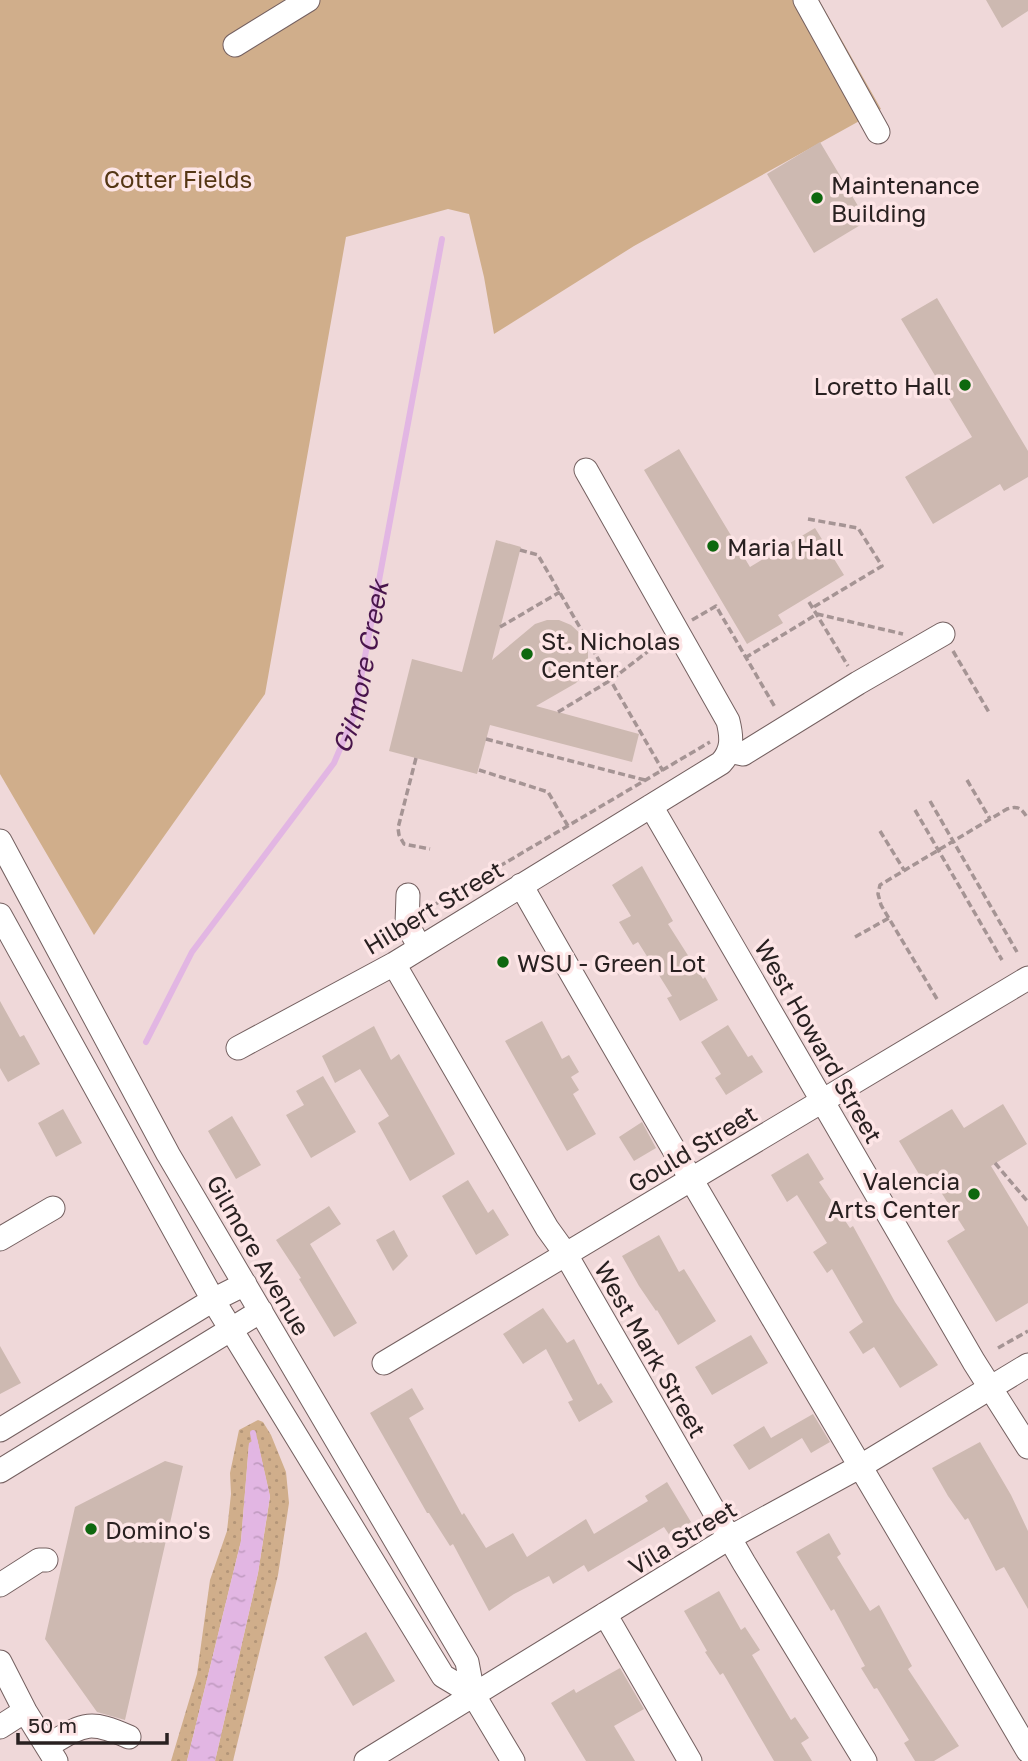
<svg xmlns="http://www.w3.org/2000/svg" width="1028" height="1761" font-family="'Golos Text',sans-serif">
<style>
.grass{fill:url(#grass-dots)}
.park{fill:#d0ae8b}
.water{fill:url(#water-ripples)}
.lines{fill:none;stroke-linecap:round;stroke-linejoin:round}
.stream{stroke:#e2b6e3;stroke-width:6}
.building{fill:#cdb9b1}
.minor-casing{stroke:#746060;stroke-width:25}
.path{stroke:#a59494;stroke-width:3.5;stroke-dasharray:7 3.5;stroke-linecap:butt}
.minor{stroke:#fff;stroke-width:23}
.poi-dot{fill:#0e680f;stroke:#fde5e6;stroke-width:2.5}
.labels{text-anchor:middle;dominant-baseline:central;stroke-width:7;stroke-linejoin:round;paint-order:stroke}
.park-label{font-size:24px;fill:#543614;stroke:#fde5e6}
.poi-label{font-size:24px;fill:#292121;stroke:#fde5e6;text-anchor:start}
.street-label{font-size:24px;fill:#292121;stroke:#fde5e6}
.water-label{font-size:26px;font-style:italic;fill:#48154b;stroke:#fde5e6}
</style>
<defs>
<pattern id="grass-dots" width="8" height="8" patternUnits="userSpaceOnUse" patternTransform="scale(1.75)"><rect width="8" height="8" fill="#d0ae8b"/><path d="M2 2h.1M6 6h.1" fill="none" stroke="#b39578" stroke-width="1.8" stroke-linecap="round"/></pattern>
<pattern id="water-ripples" width="26" height="14" patternUnits="userSpaceOnUse" patternTransform="scale(1.75)"><rect width="26" height="14" fill="#e2b6e3"/><path d="M2 4q2-2 4 0t4 0M15 11q2-2 4 0t4 0" fill="none" stroke="#c29cc2"/></pattern>
</defs>
<rect width="100%" height="100%" fill="#efd8d9"/>
<!-- grass -->
<path class="grass" d="M258,1420L263,1422L271,1435L286,1472L289,1503L278,1575L233,1761H215L258,1573L270,1497L257,1439L249,1444L241,1541L187,1761H171L197,1674L210,1580L227,1531L231,1494L230,1473L239,1430Z"/>
<!-- park -->
<path class="park" d="M0,0H819L881,109L634,246L494,334L484,277L469,214L448,209L346,237L265,694L94,935L0,774Z"/>
<!-- water -->
<path class="water" d="M257,1438L270,1496L258,1573L215,1761H187L241,1541L249,1443Z"/>
<g class="lines">
<!-- stream -->
<g class="stream">
<path id="s1" d="M146,1042L192,952L334,763L354,716L442,239"/>
<path d="M253,1433L256,1449"/>
</g>
</g>
<!-- building -->
<path class="building" d="M986,0H1028V11L1002,28Z
M820,142L867,221L814,253L767,174Z
M937,298L1028,451V477L1004,491L1000,484L933,524L905,477L972,437L901,319Z
M679,449L750,567L815,528L844,575L778,615L783,623L747,644L644,470Z
M496,540L521,547L492,660L535,624L547,620H559L571,625L584,637L588,649V662L584,674L576,683L536,706L639,734L632,762L490,725L477,774L389,751L412,659L462,672Z
M642,866L673,921L668,924L703,979L705,977L718,1000L680,1021L667,998L672,996L638,942L633,945L619,922L631,916L612,885Z
M0,1001L20,1037L24,1035L40,1064L8,1082L0,1068Z
M542,1021L562,1059L569,1055L579,1072L571,1077L579,1090L573,1094L596,1134L567,1151L505,1041Z
M728,1025L748,1057L752,1055L763,1072L726,1095L715,1078L721,1074L701,1042Z
M374,1026L391,1060L399,1054L455,1154L410,1181L378,1123L389,1116L360,1069L335,1083L322,1056Z
M323,1076L356,1132L311,1158L286,1115L304,1105L296,1091Z
M1003,1104L1027,1144L991,1166L1028,1227V1303L996,1322L947,1241L965,1230L939,1189L931,1194L899,1141L952,1109L964,1128Z
M63,1109L82,1143L56,1157L38,1123Z
M232,1116L261,1165L236,1179L208,1131Z
M642,1122L656,1148L634,1161L619,1137Z
M808,1153L824,1179L819,1182L850,1228L853,1226L895,1302L938,1365L900,1388L874,1347L863,1354L849,1332L863,1322L832,1269L827,1273L813,1252L827,1243L797,1195L787,1202L771,1175Z
M468,1180L488,1213L493,1209L509,1235L476,1255L442,1196Z
M329,1206L341,1224L310,1244L357,1323L334,1337L299,1279L301,1278L276,1240Z
M394,1230L408,1256L393,1271L376,1240Z
M659,1235L679,1272L684,1269L716,1321L678,1345L657,1310L656,1311L639,1286L622,1256Z
M543,1308L567,1343L574,1339L598,1385L601,1383L613,1402L579,1422L568,1402L573,1400L546,1349L523,1364L503,1334Z
M751,1335L768,1363L712,1395L695,1367Z
M0,1346L21,1383L0,1394Z
M412,1388L424,1409L409,1418L462,1515L464,1513L486,1548L513,1533L527,1557L586,1519L594,1534L648,1501L645,1496L667,1482L691,1522L670,1536L664,1527L588,1572L584,1565L553,1584L549,1576L514,1594L489,1611L453,1544L450,1546L429,1513H427L370,1413Z
M813,1414L830,1442L811,1453L802,1438L749,1470L733,1445L764,1426L771,1438Z
M980,1442L1011,1495L1028,1531V1609L1004,1567L996,1571L968,1518L965,1520L948,1496L932,1468Z
M165,1461L183,1466L125,1720L97,1712L45,1639L75,1507Z
M829,1533L841,1554L837,1557L870,1611L879,1605L912,1666L908,1669L959,1746L934,1761H915L904,1743L909,1740L877,1688L874,1689L861,1668L865,1666L834,1609L831,1611L796,1552Z
M719,1591L741,1630L745,1627L760,1650L752,1655L791,1720L795,1717L809,1738L801,1743L812,1761H774L723,1673L720,1675L705,1652L707,1651L684,1611Z
M366,1632L395,1681L353,1706L324,1657Z
M620,1668L644,1709L614,1726L635,1761H586L551,1703L574,1689L576,1693Z"/>
<g class="lines">
<defs>
<path id="minor" d="M805,0L878,132
M235,45L308,0
M729,751L743,754L858,683L943,634
M651,806L974,1362L1028,1447
M0,841L168,1154L467,1662L473,1694L513,1761
M521,885C686,1176 859,1462 1028,1751
M408,895L407,924L420,948
M0,915L213,1300L443,1676L473,1694
M394,964L547,1228L565,1253L744,1563L865,1761
M238,1048L394,964L721,763C733,750 732,737 728,721L586,470
M0,1239L53,1208
M384,1363L1028,978
M0,1430L213,1300L245,1284
M0,1471L261,1311
M0,1585L39,1560H46
M605,1614L690,1761
M0,1662L25,1711L56,1761
M0,1727L25,1711
M47,1746C84,1724 88,1719 129,1737
M366,1761L729,1538L861,1466L1028,1365"/>
</defs>
<!-- minor casing -->
<use href="#minor" class="minor-casing"/>
<!-- path -->
<path class="path" d="M808,519L858,528L882,566L812,608
M520,550L538,555L663,771
M809,602L848,666
M692,620L716,606L776,709
M500,627L560,592
M953,651L990,714
M745,658L817,614L903,634
M558,712L611,680L660,642
M486,739L645,780
M416,758L398,828L399,835L404,844L430,849
M479,770L548,792L568,826
M967,780L990,819
M930,801L1017,952
M915,810L1002,960
M880,831L904,870
M427,909L710,742
M855,937L889,918
M937,999L881,905L878,894L880,885L1007,809C1019,805 1022,809 1028,819
M995,1163L1028,1202
M998,1348L1028,1331"/>
<!-- minor -->
<use href="#minor" class="minor"/>
</g>
<!-- markers -->
<g class="poi-dot">
<circle cx="817" cy="198" r="7"/>
<circle cx="965" cy="385" r="7"/>
<circle cx="713" cy="546" r="7"/>
<circle cx="527" cy="654" r="7"/>
<circle cx="503" cy="962" r="7"/>
<circle cx="974" cy="1194" r="7"/>
<circle cx="91" cy="1529" r="7"/>
</g>
<g class="labels">
<!-- park labels -->
<g class="park-label">
<text x="178" y="178">Cotter Fields</text>
</g>
<!-- poi labels -->
<g class="poi-label">
<text x="831" y="184">Maintenance<tspan x="831" dy="28">Building</tspan></text>
<text x="951" y="385" text-anchor="end">Loretto Hall</text>
<text x="727" y="546">Maria Hall</text>
<text x="541" y="640">St. Nicholas<tspan x="541" dy="28">Center</tspan></text>
<text x="517" y="962">WSU - Green Lot</text>
<text x="960" y="1180" text-anchor="end">Valencia<tspan x="960" dy="28">Arts Center</tspan></text>
<text x="105" y="1529">Domino's</text>
</g>
<!-- street labels -->
<g class="street-label">
<text transform="translate(433 907) rotate(-31)">Hilbert Street</text>
<text transform="translate(819 1041) rotate(60)">West Howard Street</text>
<text transform="translate(692 1148) rotate(-31)">Gould Street</text>
<text transform="translate(259 1255) rotate(60)">Gilmore Avenue</text>
<text transform="translate(651 1349) rotate(60)">West Mark Street</text>
<text transform="translate(682 1537) rotate(-31)">Vila Street</text>
</g>
<!-- water labels -->
<g class="water-label">
<text stroke="none"><textPath href="#s1" startOffset="438">Gilmore Creek</textPath></text>
</g>
</g>
<!-- scale -->
<path d="M18 1733v10h149v-10" fill="none" stroke="#292121" stroke-width="3.5"/>
<text x="28" y="1733" font-size="21" fill="#292121" stroke="#fde5e6" stroke-width="5" paint-order="stroke">50 m</text>
</svg>
